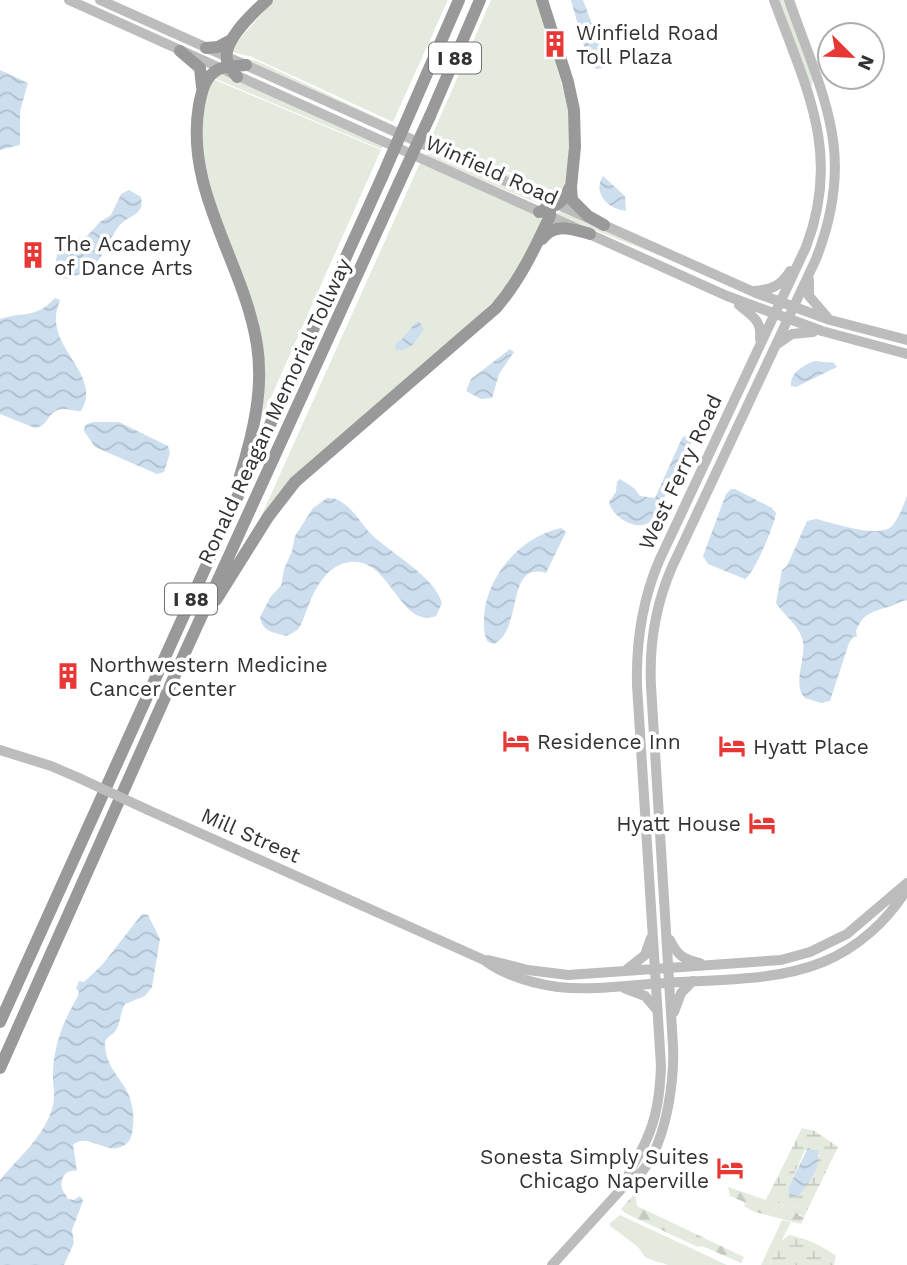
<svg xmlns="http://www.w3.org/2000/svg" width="907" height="1265" font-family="'Work Sans',sans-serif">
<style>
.grass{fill:#e4ebde}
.forest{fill:url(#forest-firs)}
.wetland{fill:url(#wetland-marsh);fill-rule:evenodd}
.water{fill:url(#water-waves)}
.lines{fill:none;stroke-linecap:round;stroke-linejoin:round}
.secondary{stroke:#bcbcbc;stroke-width:10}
.highway{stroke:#999;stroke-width:12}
.secondary-bridge{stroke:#bcbcbc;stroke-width:10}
.highway-bridge{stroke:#999;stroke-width:12}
.labels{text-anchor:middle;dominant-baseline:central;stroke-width:7;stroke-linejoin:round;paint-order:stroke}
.shield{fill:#fff;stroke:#707070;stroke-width:2}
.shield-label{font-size:19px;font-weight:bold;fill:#323232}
.poi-label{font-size:21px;fill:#323232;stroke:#fff;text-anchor:start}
.street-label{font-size:21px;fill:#323232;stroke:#fff}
</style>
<defs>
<pattern id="forest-firs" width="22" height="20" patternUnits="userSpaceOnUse" patternTransform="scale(1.75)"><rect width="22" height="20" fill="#e4ebde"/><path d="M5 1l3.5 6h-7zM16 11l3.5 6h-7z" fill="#c4cabf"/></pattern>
<pattern id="wetland-marsh" width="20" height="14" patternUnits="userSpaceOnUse" patternTransform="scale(1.75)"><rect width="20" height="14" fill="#e4ebde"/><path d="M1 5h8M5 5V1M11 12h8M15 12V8" fill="none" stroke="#c4cabf"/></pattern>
<pattern id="water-waves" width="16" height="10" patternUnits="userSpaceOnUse" patternTransform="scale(1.75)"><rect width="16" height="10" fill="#cddeee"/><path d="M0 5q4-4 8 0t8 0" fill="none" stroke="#b0bfcd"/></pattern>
</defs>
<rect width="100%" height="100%" fill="#fff"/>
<!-- grass -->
<path class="grass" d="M274,0H448L393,122L252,57L229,51Z
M491,0H538L568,107L570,143L564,196L431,138Z
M778,0H785L813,80L811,89Z
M233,56L257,61L393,125L392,127Z
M221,73L384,146L381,149L214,78Z
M213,79L381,150L260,422C262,388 266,353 258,320C239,245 178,159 213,79Z
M430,141L563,198L559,202L533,186L502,176L429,143Z
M429,151L532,197L539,204L426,157Z
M420,163L542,217L541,221L517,270L496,299L259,521Z
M562,211L663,257L554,214Z
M620,1215L727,1265H668L655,1261L645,1257L638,1247L610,1226V1223Z
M782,1220L791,1222L769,1265H761Z"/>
<!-- forest -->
<path class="forest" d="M728,1187L766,1200L798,1208L799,1216L804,1217L801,1224L755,1212L745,1207L744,1202L730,1196Z
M635,1193L637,1206L744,1257L741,1263L702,1246L698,1247L625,1213L621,1209Z"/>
<!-- wetland -->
<path class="wetland" d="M802,1128L815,1131L838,1147L804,1217L796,1213L798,1208L766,1200ZM805,1150L820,1155L803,1191L789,1186Z
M789,1235C808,1239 821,1245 836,1256L834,1265H769L780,1242Z"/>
<!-- water -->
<path class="water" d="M571,0H583L585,5L604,57L602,68L596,69L588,61Z
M0,70L28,83L20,111V145L0,150Z
M603,176L625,196L626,211C608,209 592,193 603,176Z
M129,190L141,197C145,216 128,215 119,226C104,245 106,260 82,273C74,276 69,280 61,278L56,260L58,251L67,242L87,236L100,222L111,215L121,194Z
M55,298L60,300C58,306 55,314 56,321C57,353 101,379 81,411C74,412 65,407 58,410C47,414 48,426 35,428L0,414V319C24,311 36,319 55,298Z
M416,322H420L424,330C415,340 411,354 395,349L396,343L402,339Z
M510,349L514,352L499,374L492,398L481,399L466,391L471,379Z
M815,361L834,363L837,367L796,387L791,386C790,373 803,365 815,361Z
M93,422H119L168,446L170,453L164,472L157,474L95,447L84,431L85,425Z
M688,434L692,441L684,463L650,522C636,532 612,517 609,502L616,492L617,482L620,479L634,488L640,496L655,498L682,438Z
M731,489H735L772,508L776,513C775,524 754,574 745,579L708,564L703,556L726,494Z
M907,496V600C901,601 896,604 891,606C876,611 863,612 856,631L857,637H853L849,643L830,701L821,703L805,698C791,684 808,656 802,638C797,623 784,616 776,603L782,570L787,566L807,521L816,519C833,523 879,539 892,526C899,518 903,506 907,496Z
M327,498C333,498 338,499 343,503C355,511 362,525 372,535C392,554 434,576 442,603L436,616C399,629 391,557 350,562C328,564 315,588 308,607C305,613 303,622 299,628C296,632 290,634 286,636C274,632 263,633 260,617L271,596L281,586L284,569L292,551L295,536L313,508Z
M561,528L566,532L546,573C505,561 524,629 494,644L488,642C484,636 484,629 484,621C484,579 519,537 561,528Z
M142,914L148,915L160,939L152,987L145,996L125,1004C120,1012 121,1022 116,1030C112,1037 104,1036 105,1046C108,1080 137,1082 133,1127C132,1132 132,1138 128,1142C110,1161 89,1130 73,1145L77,1171C65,1169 60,1178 62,1189L68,1199L74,1200L80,1196L83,1201L72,1230L74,1243L64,1265H0V1180C19,1157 46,1135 53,1105C56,1094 52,1083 53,1072C54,1044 64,1020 78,996L79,991L76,989L79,981L84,982L102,965Z
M808,1148L818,1151C822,1165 808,1185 799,1196H789V1186Z"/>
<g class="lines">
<!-- secondary -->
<path class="secondary" d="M69,0L727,296L822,331L907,354
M100,0L756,293L830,320L907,340
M809,280V296L827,317
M754,291C771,290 781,286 790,271
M739,305C752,316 762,320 760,339
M776,345L792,334L813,332
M0,750L51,766L79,778
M148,810L484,960C505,976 531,983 558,987C593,991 630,985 665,983C718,979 773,982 823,962C858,948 888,920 907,889
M670,940C677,955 683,959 700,963
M488,960L528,970L568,975L781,960L810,952L847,934L907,883
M625,971L645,955L651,938
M624,988L645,996L657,1010
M674,1012L681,993L693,981
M626,1184C628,1169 639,1157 645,1143C657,1118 660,1093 661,1066L637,685C636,641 642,601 659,561L806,247C842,153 806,88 774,0
M552,1265L626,1184C664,1167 675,1083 673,1046L651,686C649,644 655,606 672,567L816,259C857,154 824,100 789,0"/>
<!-- highway -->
<path class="highway" d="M542,0L568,82L574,110L575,147L571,187L572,200L588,216L604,225
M206,48L218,47L231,40
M180,51L200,68L202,87
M237,77C234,73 230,68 228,63C219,43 254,12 267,0
M412,108L459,0
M430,116L480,0
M539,212C555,206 563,204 570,187
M542,239C555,222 572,229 590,234
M240,476C253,434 264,389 257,345C244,262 184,191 199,105C202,90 205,76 219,69C227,66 237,66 246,65
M216,600L268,517L295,482L496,308C520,280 534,250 550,216V209L544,198
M0,1022L383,175
M0,1068L187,648L399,183"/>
<!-- secondary-bridge -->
<path class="secondary-bridge" d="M79,778L148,810"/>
<!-- highway-bridge -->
<path class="highway-bridge" d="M383,175L412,108
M399,183L430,116"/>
</g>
<!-- icons -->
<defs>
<symbol id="building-bare" viewBox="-9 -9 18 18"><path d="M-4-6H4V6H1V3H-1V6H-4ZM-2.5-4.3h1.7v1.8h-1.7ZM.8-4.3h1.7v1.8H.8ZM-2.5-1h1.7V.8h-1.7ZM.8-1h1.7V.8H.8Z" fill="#e73836" stroke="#fff" stroke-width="2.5" paint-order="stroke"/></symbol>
<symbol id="hotel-bare" viewBox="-9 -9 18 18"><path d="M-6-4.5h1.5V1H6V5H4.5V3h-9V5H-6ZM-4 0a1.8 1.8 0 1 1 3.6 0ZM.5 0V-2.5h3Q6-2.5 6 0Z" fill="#e73836" stroke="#fff" stroke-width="2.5" paint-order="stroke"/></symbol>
</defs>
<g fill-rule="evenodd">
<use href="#building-bare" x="536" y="25" width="38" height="38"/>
<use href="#building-bare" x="14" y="236" width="38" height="38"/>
<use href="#building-bare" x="49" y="657" width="38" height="38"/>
<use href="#hotel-bare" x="497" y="722" width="38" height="38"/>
<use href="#hotel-bare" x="713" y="727" width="38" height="38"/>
<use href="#hotel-bare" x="743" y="804" width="38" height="38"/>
<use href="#hotel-bare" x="711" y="1149" width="38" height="38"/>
</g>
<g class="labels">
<!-- shield labels -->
<g class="shield">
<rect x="429" y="42.5" width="52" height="31" rx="5"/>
<rect x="165" y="583.5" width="52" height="31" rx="5"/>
</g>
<g class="shield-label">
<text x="455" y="58">I 88</text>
<text x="191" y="599">I 88</text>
</g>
<!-- poi labels -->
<g class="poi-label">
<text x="576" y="32">Winfield Road<tspan x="576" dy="24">Toll Plaza</tspan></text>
<text x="54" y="243">The Academy<tspan x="54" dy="24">of Dance Arts</tspan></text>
<text x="89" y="664">Northwestern Medicine<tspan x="89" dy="24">Cancer Center</tspan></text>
<text x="537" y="741">Residence Inn</text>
<text x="753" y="746">Hyatt Place</text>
<text x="741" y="823" text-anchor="end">Hyatt House</text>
<text x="709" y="1156" text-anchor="end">Sonesta Simply Suites<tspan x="709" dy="24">Chicago Naperville</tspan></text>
</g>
<!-- street labels -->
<g class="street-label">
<text transform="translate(492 170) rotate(24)">Winfield Road</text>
<text transform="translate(274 411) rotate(-65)">Ronald Reagan Memorial Tollway</text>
<text transform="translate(680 472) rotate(-65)">West Ferry Road</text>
<text transform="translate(251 835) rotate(24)">Mill Street</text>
</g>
</g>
<!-- north arrow -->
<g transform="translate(851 56) rotate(114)"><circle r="33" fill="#ffffff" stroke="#adadad" stroke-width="2"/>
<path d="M0-5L12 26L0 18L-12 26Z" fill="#e73836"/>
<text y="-10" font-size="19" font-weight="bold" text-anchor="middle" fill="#323232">N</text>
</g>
</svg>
